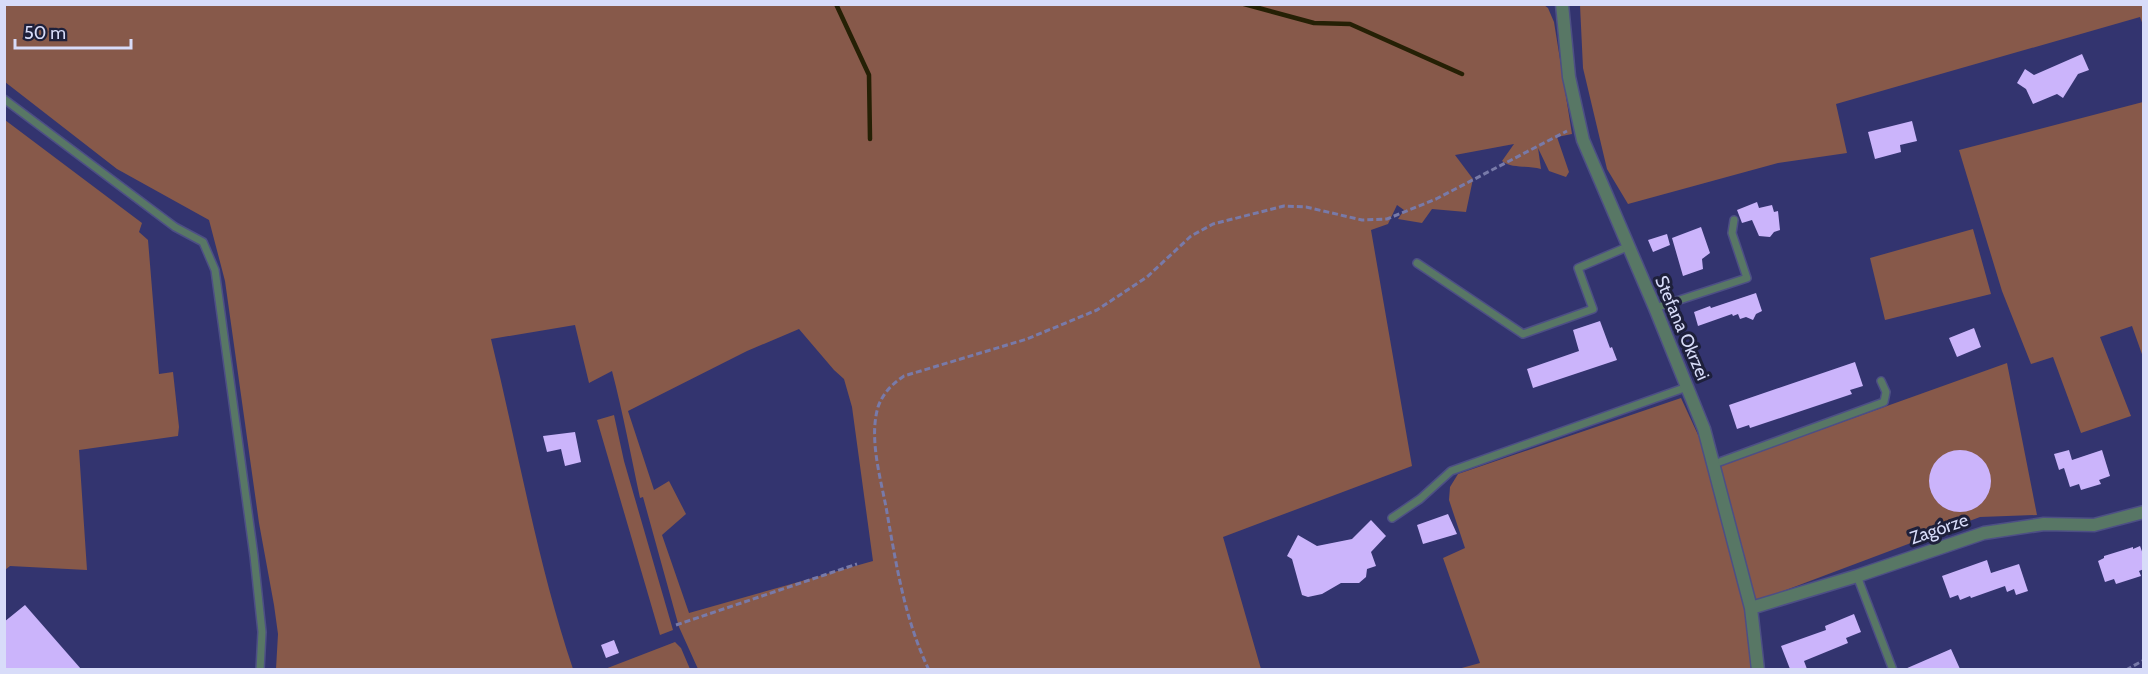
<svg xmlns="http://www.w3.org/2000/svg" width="2148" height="674" font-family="Cabin,sans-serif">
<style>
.green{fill:#87594a;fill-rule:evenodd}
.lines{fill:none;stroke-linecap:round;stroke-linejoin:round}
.stream{stroke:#252005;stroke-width:4.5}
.building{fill:#cbb4fb}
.service-casing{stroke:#4d4f85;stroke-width:10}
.minor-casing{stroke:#4d4f85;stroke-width:15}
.path{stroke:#787aa9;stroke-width:3;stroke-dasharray:6 3;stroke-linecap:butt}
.service{stroke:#587765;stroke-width:7}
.minor{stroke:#587765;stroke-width:12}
.labels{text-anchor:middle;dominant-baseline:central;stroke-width:6;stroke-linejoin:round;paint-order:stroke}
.street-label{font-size:18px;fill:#d8dcf9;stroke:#1e203b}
</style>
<rect width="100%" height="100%" fill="#33346f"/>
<!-- green -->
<path class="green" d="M2143,4V25L2140,17L1836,104L1847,153L1778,163L1628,204L1607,169L1583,68L1580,5Z
M4,5H1544L1548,8L1554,22L1572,134L1557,137L1569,172L1566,177L1549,171L1538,148L1541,169C1528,165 1512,169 1502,161L1514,144L1455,155L1473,179L1466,212L1432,209L1422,223L1398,219L1404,210L1397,205L1388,224L1371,230L1412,466L1223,537L1261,669H698L679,627L643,497L640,498C631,456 623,413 612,371L589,383L575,325L491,339C518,449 537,562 573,669H276L278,634L274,605L259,523L225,281L209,220L117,169L5,82ZM799,329L834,370L844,379L852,407L873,561L689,613L662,535L686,514L669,481L654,490L628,411L747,351Z
M2143,102V357L2132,326L2100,337L2131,416L2081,433L2053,357L2031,364L2002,291L1959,150Z
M5,120L142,223L139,232L148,240L159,374L173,372L179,427L178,436L79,450L87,570L10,566L5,570Z
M1973,229L1991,294L1885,320L1870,258Z
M2007,363L2037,515L1980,517L1754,602L1719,466Z
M1681,398L1717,476L1758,669H1458L1480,663L1443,558L1465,548L1449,500L1450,487L1458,474Z
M614,415L624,461L673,630L660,635L597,420Z
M675,642L681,648L690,669H605Z"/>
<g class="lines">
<!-- stream -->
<path class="stream" d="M836,4L869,75L870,139
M1244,4L1314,23L1350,24L1462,74"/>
</g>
<!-- building -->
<path class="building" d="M2082,54L2089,70L2078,74L2063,98L2057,94L2033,104L2026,89L2017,83L2025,69L2034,75Z
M1912,121L1917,141L1900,145L1901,152L1875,159L1868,132Z
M1757,202L1759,208L1772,205L1774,212L1778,211L1780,230L1774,232L1770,237L1759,236L1752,220L1742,223L1737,210Z
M1701,227L1710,253L1702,259L1703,269L1683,276L1672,238Z
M1667,234L1670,245L1653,252L1648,240Z
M1756,293L1762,311L1756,314L1753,320L1746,317L1740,319L1738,314L1733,316L1732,314L1698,326L1694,312L1710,306L1711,308Z
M1600,321L1610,348L1612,347L1617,360L1533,388L1527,369L1579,351L1573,330Z
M1974,328L1981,347L1957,357L1949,338Z
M1855,362L1863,386L1850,390L1852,394L1750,428L1749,425L1737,429L1729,405Z
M575,432L581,462L565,466L561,449L547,452L543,436Z
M2069,450L2072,460L2102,450L2110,476L2099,480L2101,484L2081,490L2079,484L2070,487L2064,468L2059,470L2054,454Z
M1929 481a31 31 0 1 1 62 0a31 31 0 1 1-62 0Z
M1448,514L1457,534L1423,544L1417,525Z
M1371,520L1386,536L1371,552L1376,566L1367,569L1366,577L1359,583H1341L1322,594L1308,597L1302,595L1292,559L1287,556L1298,535L1317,546L1352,539Z
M2140,546L2144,557V569L2139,571L2141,576L2116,584L2114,579L2105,582L2098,561L2104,558V556L2133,547V549Z
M1987,560L1991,573L2019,564L2028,591L2016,595L2014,589L2007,592L2005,586L1971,598L1970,596L1960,600L1958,595L1950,598L1942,576Z
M25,605L81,669H4V622Z
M1854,614L1861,632L1846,638L1848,643L1804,661L1807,669H1790L1781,646L1826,630L1825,626Z
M614,640L619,653L606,658L601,645Z
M1951,649L1960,669H1905Z"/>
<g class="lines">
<defs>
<path id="service" d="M4,99L175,227L203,242L215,270L254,556L262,632L260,670
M1417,263L1523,334L1593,309L1578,268L1627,247
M1655,308L1747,278L1732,233L1734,220
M1714,464L1884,402L1886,392L1881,381
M1392,518L1420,499L1451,471L1687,387
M1857,576L1893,670"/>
<path id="minor" d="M1562,4L1569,77L1583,140L1655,308L1704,429L1751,608L1758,670
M1751,608L1857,576L1984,533L2044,524L2094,525L2144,512"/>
</defs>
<!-- service casing -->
<use href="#service" class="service-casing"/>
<!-- minor casing -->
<use href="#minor" class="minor-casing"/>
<!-- path -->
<path class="path" d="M676,625L857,564
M929,670C904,618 896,563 886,507C880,476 869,438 878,407C883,393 892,384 904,376L1027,339L1097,310L1147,277L1191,236L1213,224L1284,206L1306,207L1362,220L1387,219L1436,199L1567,131
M2126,670L2144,660"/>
<!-- service -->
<use href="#service" class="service"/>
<!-- minor -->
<use href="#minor" class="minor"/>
</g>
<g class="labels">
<!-- street labels -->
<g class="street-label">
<text transform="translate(1682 328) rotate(67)">Stefana Okrzei</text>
<text transform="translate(1939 529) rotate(-19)">Zagórze</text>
</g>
</g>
<!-- border -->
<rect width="2148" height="674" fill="none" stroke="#d8dcf9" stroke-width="12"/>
<!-- scale -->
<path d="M15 39v9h116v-9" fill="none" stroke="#d8dcf9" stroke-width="3"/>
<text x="24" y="39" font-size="18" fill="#d8dcf9" stroke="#1e203b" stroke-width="4.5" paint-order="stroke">50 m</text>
</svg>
